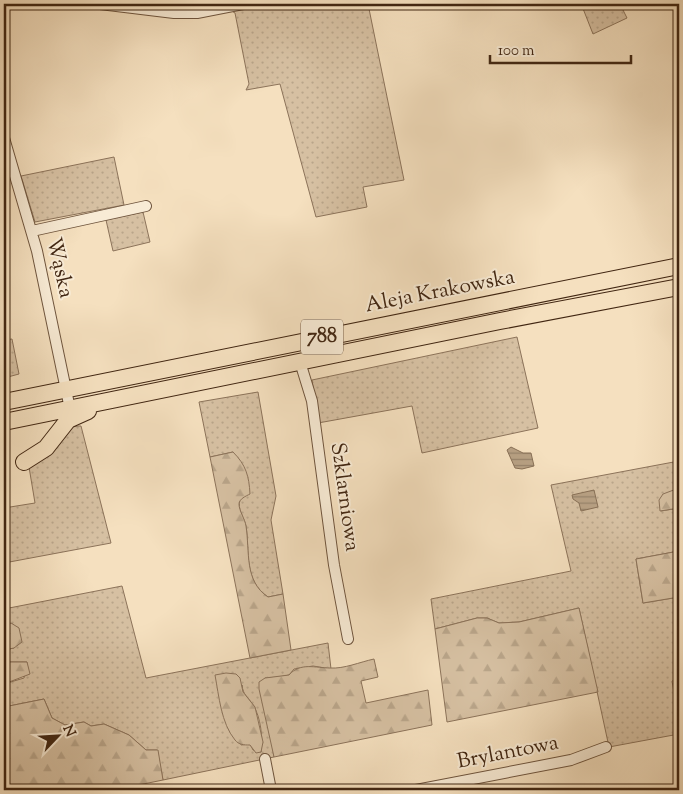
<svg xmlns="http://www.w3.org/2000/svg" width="683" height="794" font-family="'Sorts Mill Goudy',serif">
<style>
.grass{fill:url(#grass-dots);stroke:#8c735a;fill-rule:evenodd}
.forest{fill:url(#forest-firs);stroke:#8c735a}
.water{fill:url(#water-rules);stroke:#887056}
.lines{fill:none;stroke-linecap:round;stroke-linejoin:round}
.street-casing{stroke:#6e543d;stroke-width:12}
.primary-casing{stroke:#412612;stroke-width:18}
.street{stroke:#f8ebd5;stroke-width:10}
.primary{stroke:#f5e0bf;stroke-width:16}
.labels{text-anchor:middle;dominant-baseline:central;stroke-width:4;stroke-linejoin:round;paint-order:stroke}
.shield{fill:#f8ebd5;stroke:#78614c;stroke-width:1}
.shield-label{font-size:20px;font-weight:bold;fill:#412612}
.street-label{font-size:21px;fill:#412612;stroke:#f8ebd5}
</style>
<defs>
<pattern id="grass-dots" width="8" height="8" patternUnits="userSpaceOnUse" patternTransform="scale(1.25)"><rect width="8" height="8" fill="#d6c0a2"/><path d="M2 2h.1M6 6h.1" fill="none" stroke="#b9a58a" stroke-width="1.8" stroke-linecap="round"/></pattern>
<pattern id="forest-firs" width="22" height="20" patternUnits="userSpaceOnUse" patternTransform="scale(1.25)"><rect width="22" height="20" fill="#d6c0a2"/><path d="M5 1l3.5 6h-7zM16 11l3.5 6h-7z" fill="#b9a58a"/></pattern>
<pattern id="water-rules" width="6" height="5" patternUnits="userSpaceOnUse" patternTransform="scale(1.25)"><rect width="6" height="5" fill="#b8a184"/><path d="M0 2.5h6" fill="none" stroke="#97836b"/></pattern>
</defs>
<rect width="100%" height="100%" fill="#f5e0bf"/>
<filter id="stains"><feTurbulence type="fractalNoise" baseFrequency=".004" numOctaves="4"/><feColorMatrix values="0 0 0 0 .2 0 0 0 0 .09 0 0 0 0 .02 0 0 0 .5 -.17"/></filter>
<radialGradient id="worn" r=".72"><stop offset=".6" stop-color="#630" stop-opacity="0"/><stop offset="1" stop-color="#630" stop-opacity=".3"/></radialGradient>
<!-- grass -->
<path class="grass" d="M263,4H298L299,6L368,4L404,180L363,187L367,207L316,217L280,84L246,90L249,84L235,13L230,10Z
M586,4H620L627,18L593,34L582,6Z
M114,157L124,205L35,222L21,176Z
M143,212L150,242L113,251L106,220Z
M517,337L538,428L422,453L412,406L318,423L312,380Z
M12,339L19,374L4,378V340Z
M258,392L276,496L271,520L283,594L268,597C243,580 250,552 246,526C244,517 237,509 240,500L233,452L210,457L199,402Z
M78,426H81L111,543L4,563V544L7,543L4,526V508L35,503L29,467L65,428Z
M679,461V488L661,511L679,508V551L636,559L643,603L679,597V640L674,641L679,660V679L672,681L676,703L679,702V734L609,747L579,608L519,622L499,623L487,618H477L435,629L431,599L571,571L551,485Z
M122,586L146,678L328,643L331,669L313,666L294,669L289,675L279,677L265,678L274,757L163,780L157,750H146L129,735L104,724L91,726L84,722L65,725L52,718L44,699L4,707V684L24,678L27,662H4V650L14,648L13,624L4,626V609ZM242,685C243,695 248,697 253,705C261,717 263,739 261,752L253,750L250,744L241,745Z"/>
<!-- forest -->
<path class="forest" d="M233,452C246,465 249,476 250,494C246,496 239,499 239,504C239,511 245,519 246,526C250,552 244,581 268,597L283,594L291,650L250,658L210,457Z
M679,488V508L660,511L659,500L663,494Z
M679,551V597L643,603L636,559Z
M579,608L598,692L447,722L435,629L477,618H487L499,623L519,622Z
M11,623L19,628L22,642L14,648L4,650V626Z
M374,659L378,677L361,681L366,703L428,690L432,725L274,757L259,689V682L265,678L289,675C300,662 316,668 330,668C344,669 360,662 374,659Z
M4,662H27L30,674L4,684Z
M226,673L236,674L240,678L243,692L255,707L263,742L261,752L256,753L250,745C244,745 239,745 235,740C221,723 219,696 215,675Z
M44,699L52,718L65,725L84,722L91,726L104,724L129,735L146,750H158L163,780L114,790H4V707Z"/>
<!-- water -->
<path class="water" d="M511,447L523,453H531L534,466L522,469L515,468L507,450Z
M594,490L598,507L581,511L579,503L573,499L572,495Z"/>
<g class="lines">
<defs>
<path id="street" d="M100,4L174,13H197L243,4
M4,138L37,251L70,409
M32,231L146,206
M300,362L312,401L334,565L348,639
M265,759L271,790
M416,790L571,760L606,747"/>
<path id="primary" d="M4,402L679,266
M4,422L500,321L679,287
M24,462L46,448L68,420L88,411"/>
</defs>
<!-- street casing -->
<use href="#street" class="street-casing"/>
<!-- primary casing -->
<use href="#primary" class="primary-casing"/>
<!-- street -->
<use href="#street" class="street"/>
<!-- primary -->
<use href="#primary" class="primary"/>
</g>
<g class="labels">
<!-- shield labels -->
<rect class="shield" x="301" y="319.5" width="42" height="35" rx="4"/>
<g class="shield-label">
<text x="322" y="337">788</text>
</g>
<!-- street labels -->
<g class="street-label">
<text transform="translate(59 268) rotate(77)">Wąska</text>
<text transform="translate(440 292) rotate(-11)">Aleja Krakowska</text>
<text transform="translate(344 497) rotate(82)">Szklarniowa</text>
<text transform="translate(508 753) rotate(-11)">Brylantowa</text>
</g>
</g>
<!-- margin -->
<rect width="683" height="794" fill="none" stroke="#f5e0bf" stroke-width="20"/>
<rect x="5" y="5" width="673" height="784" fill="none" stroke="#412612" stroke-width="2.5"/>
<rect x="10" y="10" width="663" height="774" fill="none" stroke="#412612"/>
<!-- north arrow -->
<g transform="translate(58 736) rotate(65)" stroke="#f8ebd5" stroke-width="4" paint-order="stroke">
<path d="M0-4L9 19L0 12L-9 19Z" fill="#412612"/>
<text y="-8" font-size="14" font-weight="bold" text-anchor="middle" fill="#412612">N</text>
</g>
<!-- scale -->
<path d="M490 55v8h141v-8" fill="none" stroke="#412612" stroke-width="2.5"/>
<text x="498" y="55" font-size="15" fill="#412612" stroke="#f8ebd5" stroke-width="4" paint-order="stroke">100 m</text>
<rect width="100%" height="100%" filter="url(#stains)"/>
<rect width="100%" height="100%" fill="url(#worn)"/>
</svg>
